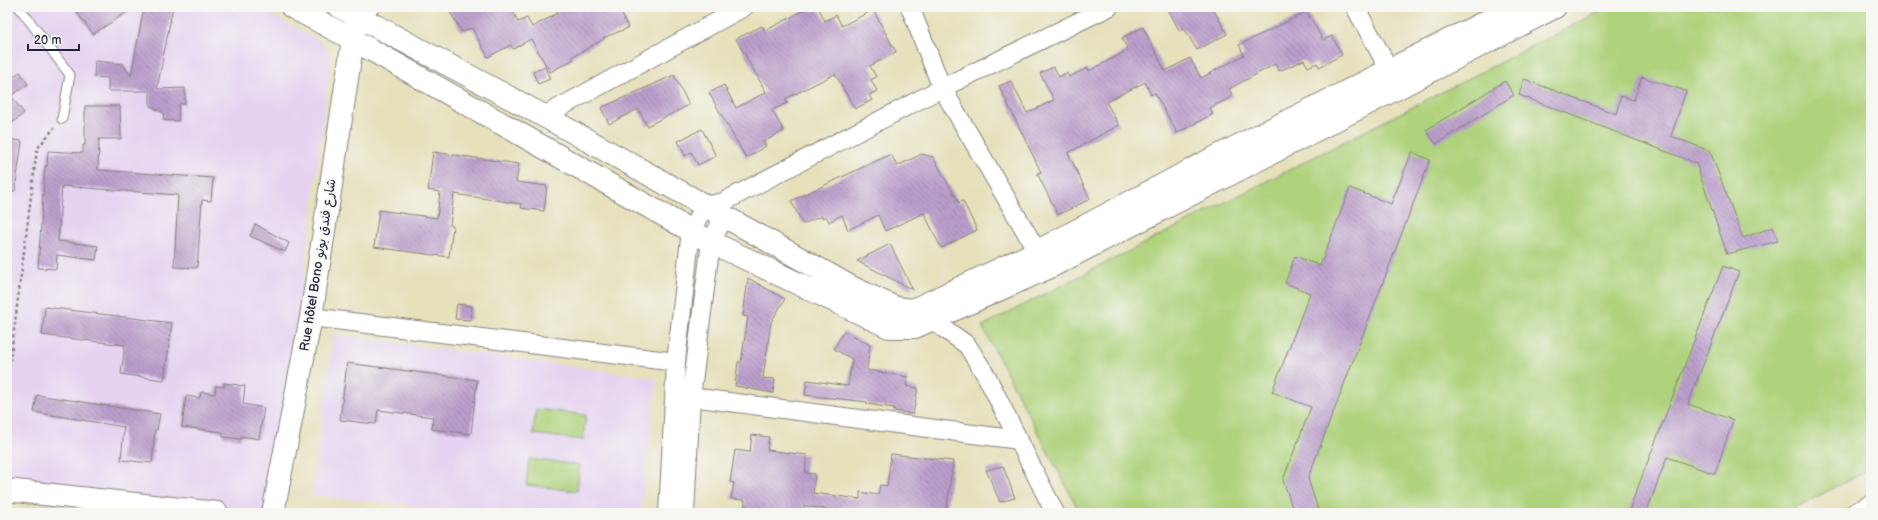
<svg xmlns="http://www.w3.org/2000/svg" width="1878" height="520" font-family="'Balsamiq Sans','Playpen Sans Arabic',sans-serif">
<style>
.built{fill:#e5d3f1}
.pitch{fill:#afd27b;stroke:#687a5b}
.building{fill:url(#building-back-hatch)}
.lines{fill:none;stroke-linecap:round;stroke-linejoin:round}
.service-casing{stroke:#84817b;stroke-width:11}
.minor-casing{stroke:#84817b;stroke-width:20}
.tertiary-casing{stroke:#84817b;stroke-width:24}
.path{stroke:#84817b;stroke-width:2.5;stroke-dasharray:3 3;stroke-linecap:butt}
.service{stroke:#fff;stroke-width:9}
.minor{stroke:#fff;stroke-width:18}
.tertiary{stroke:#fff;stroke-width:22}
.labels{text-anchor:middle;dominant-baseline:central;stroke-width:4;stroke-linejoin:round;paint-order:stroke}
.street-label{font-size:13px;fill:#22223b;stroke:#f6f6f2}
</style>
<defs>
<pattern id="building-back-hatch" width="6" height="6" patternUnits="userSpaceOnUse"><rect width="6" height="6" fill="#bb9fcc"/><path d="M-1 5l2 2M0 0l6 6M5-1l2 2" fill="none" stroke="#9881a7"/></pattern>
</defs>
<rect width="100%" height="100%" fill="#f6f6f2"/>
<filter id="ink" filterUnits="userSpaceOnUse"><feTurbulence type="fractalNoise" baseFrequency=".025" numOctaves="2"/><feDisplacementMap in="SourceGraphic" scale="8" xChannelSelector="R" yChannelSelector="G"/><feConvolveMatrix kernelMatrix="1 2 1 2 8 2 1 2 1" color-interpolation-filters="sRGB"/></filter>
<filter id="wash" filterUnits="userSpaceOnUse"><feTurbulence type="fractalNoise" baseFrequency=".012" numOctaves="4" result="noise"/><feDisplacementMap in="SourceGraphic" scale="16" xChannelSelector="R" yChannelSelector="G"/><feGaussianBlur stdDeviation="0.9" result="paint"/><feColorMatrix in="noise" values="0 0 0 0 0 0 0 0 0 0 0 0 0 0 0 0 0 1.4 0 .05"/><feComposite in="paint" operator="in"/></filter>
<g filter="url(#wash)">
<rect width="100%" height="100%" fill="#e6e0bb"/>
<!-- built -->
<path class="built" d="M7,7H256L318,40L331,55L275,513H259L7,478Z
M333,334L657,378L641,513H479L312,495Z"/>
<!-- pitch -->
<path class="pitch" d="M1609,7H1871V469L1785,513H1080L982,326Z
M536,409L586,415L583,440L533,434Z
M529,459L580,465L577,491L526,485Z"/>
<g id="blocks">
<!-- building -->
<path class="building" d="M73,7H135L93,34Z
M144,7H173L157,89L185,88V104H179L178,121L163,120L164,113L150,106V91H108V78L94,77L95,61L123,64L131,76Z
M447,7H511L518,22L527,18L532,27L558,13L554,7H619L628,28L603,38L604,39L572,57L574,59L550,72L531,39L513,49L511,45L488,57L472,28L462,32Z
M810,7H818L825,21L836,15L842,26L873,10L896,52L870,66L876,77L871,80L877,91L869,95L872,100L855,109L835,74L785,99L787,103L772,110L784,131L763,142L766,146L746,158L709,93L724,85L736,108L766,92L736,39L762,26L765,31Z
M1167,7H1212L1227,34L1197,50L1184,28L1179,30Z
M1307,12L1323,40L1332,36L1342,55L1319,67L1317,63L1308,67L1304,60L1279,71L1275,64L1229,89L1233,96L1210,108L1213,114L1177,133L1155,93L1151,95L1145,82L1106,102L1119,125L1068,153L1090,199L1058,215L1037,173L1041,172L999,86L1011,81L1027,113L1054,100L1040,73L1054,67L1059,77L1067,73L1069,77L1088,68L1089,71L1128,50L1122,38L1143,27L1165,71L1190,58L1201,78L1244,55L1239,45Z
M545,67L550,79L538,84L533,72Z
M20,72L28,84L11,96L24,113L7,127V81Z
M674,75L689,105L647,126L638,109L609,124L601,108Z
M1642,77L1686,91L1671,136L1710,151L1743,238L1773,227L1778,241L1727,254L1696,163L1519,95L1524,79L1616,114L1621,96L1634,100Z
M1505,81L1514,95L1436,144L1426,130Z
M85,106H120L121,139H99L98,170L213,178L211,201L202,200L197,268L174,267L178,195L62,186L58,241L98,246L96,260L57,255L56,269L38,268L45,166H47L48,151L83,153V145H85Z
M702,129L716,156L698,165L691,152L685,156L678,141Z
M7,139L22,141L15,191H7Z
M433,152L519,164L516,182L547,186L544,211L521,208L522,204L454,194L450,225L453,226L449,257L374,247L379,210L437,218L440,192L428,190Z
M1412,152L1430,160L1308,478L1319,513H1294L1283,480L1311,407L1272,392L1310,293L1285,283L1295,256L1320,266L1350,188L1391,204Z
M891,154L897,166L922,154L933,157L959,203L963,201L977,230L941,248L924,213L885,231L878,215L848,230L842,215L829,222L826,216L822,218L821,216L803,224L791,201Z
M255,224L289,243L285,252L250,236Z
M890,244L913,290L857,261Z
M1723,266L1739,272L1688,404L1733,420L1715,474L1667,457L1646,513H1628Z
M748,278L785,299L771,322L763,378L775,379L773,393L735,386L738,362H741L748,317L743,316Z
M457,304L472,306L471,320L455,319Z
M45,307L172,323L164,380L121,374L125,345L42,335Z
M844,331L870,345L867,370L908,377L906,386L918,388L913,414L894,411V408L867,404V402L805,395L807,380L848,386L852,359L834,349Z
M347,363L477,380L471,434L432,429L433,417L378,410L376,424L340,420Z
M224,383L245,386L243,404L264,408L259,439L242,436L241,439L223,437V432L182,427L186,396L200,398L201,392L215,394L216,386L224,387Z
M37,395L160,414L157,430H155L152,463L121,460L124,427L34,412Z
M752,435L769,437L767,450L807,455L805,473L815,474L813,493L860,499V492L878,495L880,485L887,486L891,454L953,461L946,513H853L804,506L803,513H744L745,500L731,499L734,483L730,482L735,450L750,452Z
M1003,466L1015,498L1000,502L986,470Z"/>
</g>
</g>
<g filter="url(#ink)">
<use href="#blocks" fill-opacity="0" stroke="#84817b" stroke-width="1"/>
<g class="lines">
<defs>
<path id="service" d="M19,7L70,75L62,119"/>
<path id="minor" d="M910,7L942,88L1044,263
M1355,7L1396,82
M358,15L370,7
M544,116L744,7
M311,317L676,362
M932,320L967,345L987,377L1055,513
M691,397L1019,440
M668,513L676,362L691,230L705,206L723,202L942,88L1109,7
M685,513L691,397L711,242L724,217L723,203
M1854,513L1871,504"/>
<path id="tertiary" d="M292,7L352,39L711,242L889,327H915L1048,268L1555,7
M340,7L544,116L853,288L896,308L913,310L1036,252L1208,161L1515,7
M7,490L217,513
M273,513L311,317L355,26"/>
</defs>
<!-- service casing -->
<use href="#service" class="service-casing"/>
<!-- minor casing -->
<use href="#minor" class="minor-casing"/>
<!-- tertiary casing -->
<use href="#tertiary" class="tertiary-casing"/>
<!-- path -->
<path class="path" d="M7,385L37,149L54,128"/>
<!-- service -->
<use href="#service" class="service"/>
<!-- minor -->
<use href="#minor" class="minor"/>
<!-- tertiary -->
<use href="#tertiary" class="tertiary"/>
</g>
</g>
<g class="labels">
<!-- street labels -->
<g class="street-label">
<text transform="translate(318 265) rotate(-81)">Rue hôtel Bono شارع فندق بونو</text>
</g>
</g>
<!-- margin -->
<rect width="1878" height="520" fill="none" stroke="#f6f6f2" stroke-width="24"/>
<!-- scale -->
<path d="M28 44v6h51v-6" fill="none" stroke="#22223b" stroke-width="2"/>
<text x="34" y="44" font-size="12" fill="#22223b" stroke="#f6f6f2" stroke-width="3" paint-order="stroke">20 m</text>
</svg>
